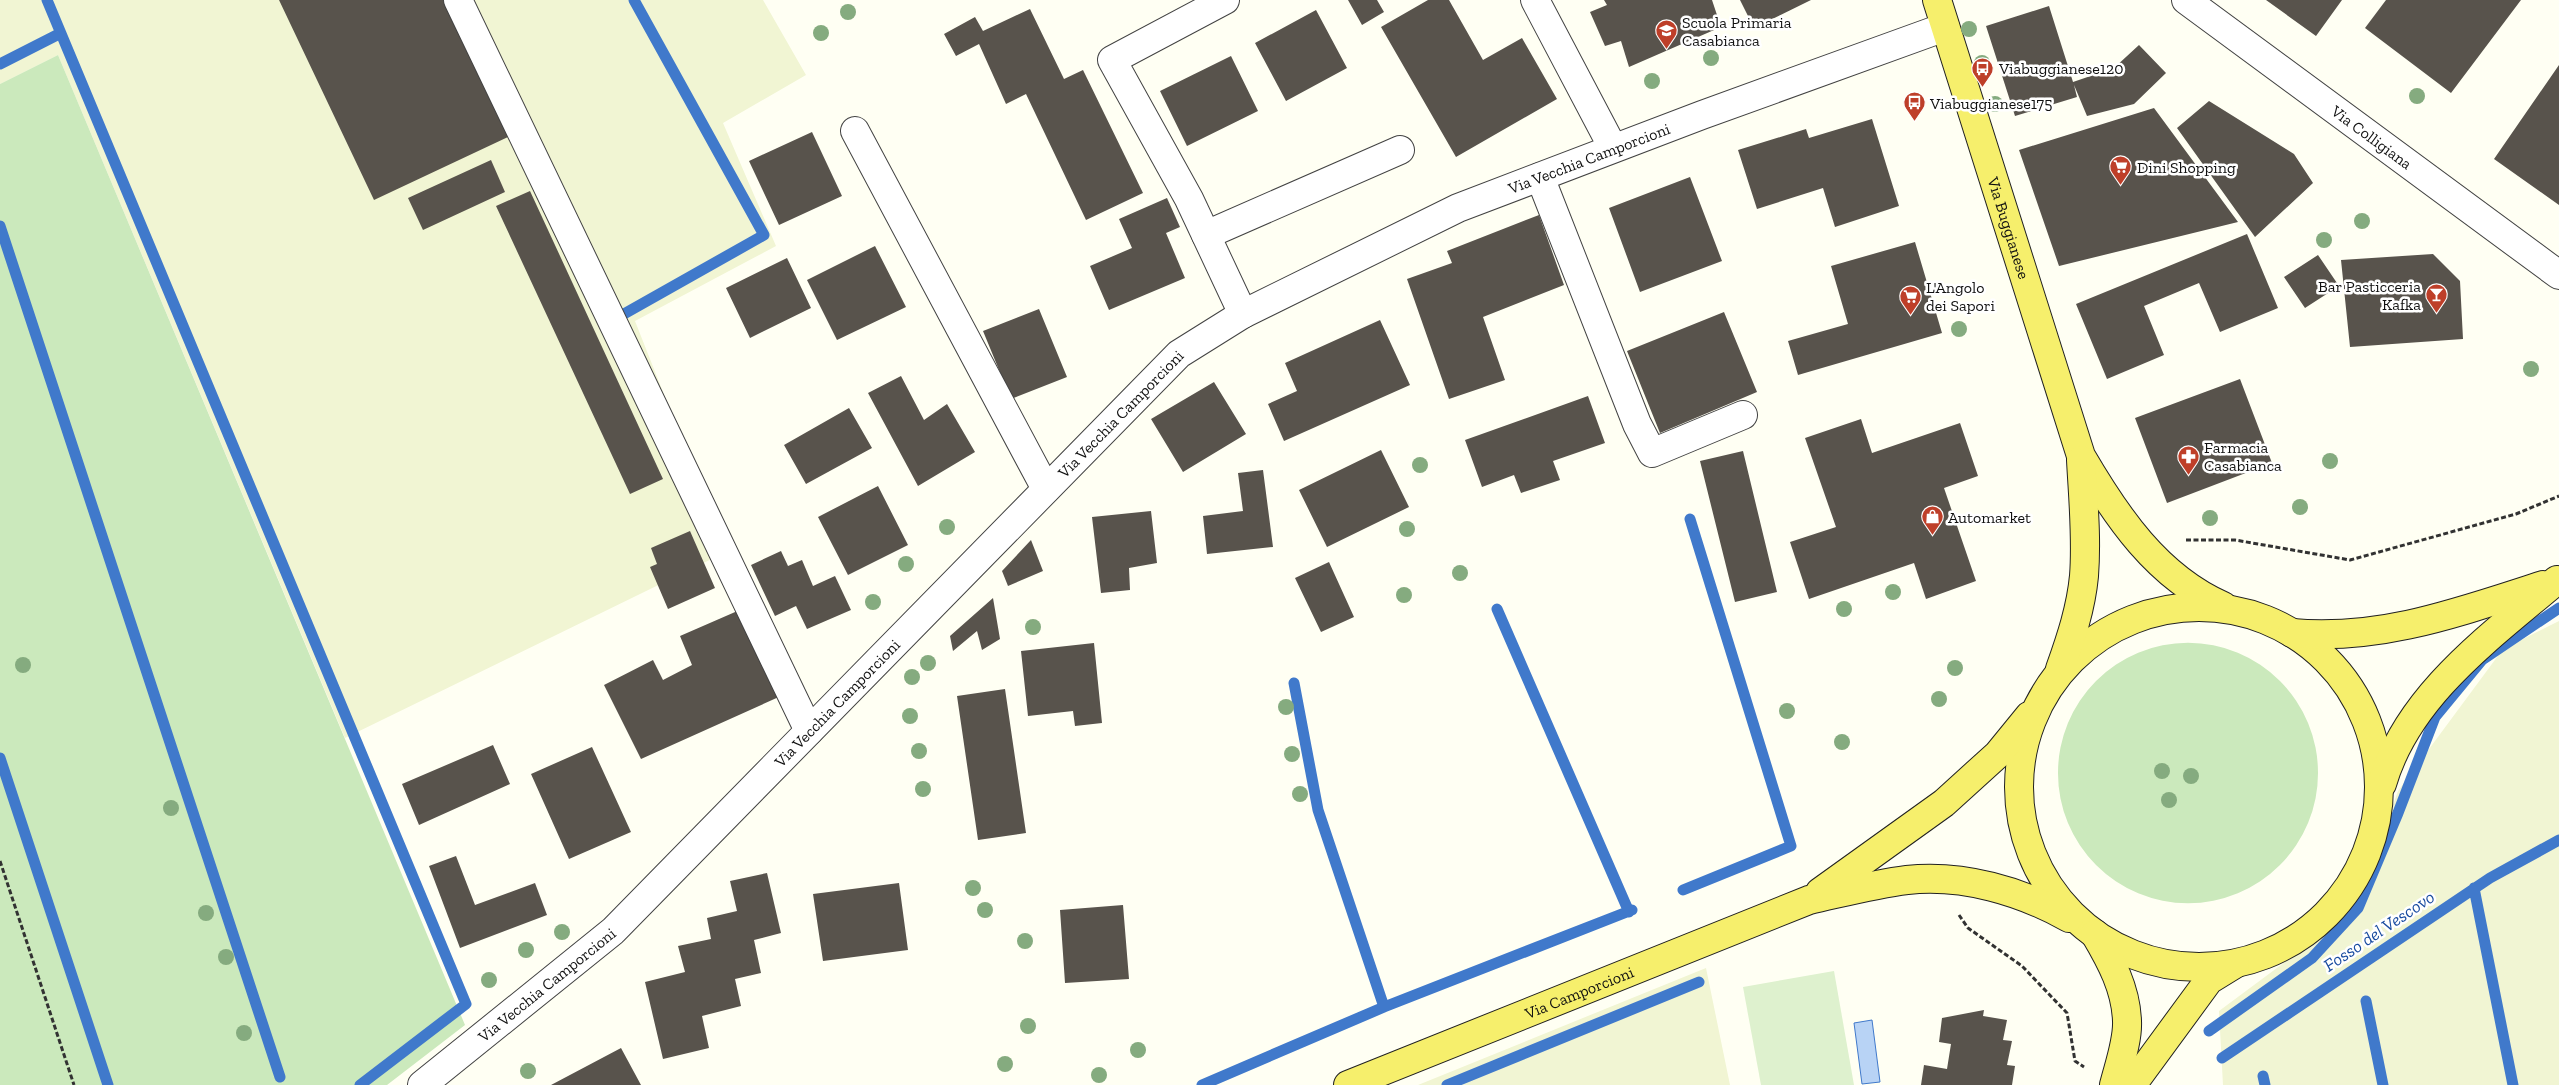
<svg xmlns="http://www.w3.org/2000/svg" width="2559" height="1085" font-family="'Zilla Slab',serif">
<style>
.farmland{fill:#f1f5d3}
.green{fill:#cbe9bc}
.pitch{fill:#def1ce}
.water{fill:#b8d3f5;stroke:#4079cb}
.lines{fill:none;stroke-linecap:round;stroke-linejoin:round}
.stream{stroke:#4079cb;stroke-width:11}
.building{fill:#58534c}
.minor-casing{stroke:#434343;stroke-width:30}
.major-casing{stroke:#212121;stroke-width:30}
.path{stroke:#323232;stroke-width:3;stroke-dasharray:5 2.5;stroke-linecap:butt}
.minor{stroke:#fff;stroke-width:28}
.major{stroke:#f6ef6c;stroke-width:28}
.tree{fill:#85ab7f}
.labels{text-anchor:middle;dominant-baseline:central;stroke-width:5;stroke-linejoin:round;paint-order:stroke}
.poi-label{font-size:16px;fill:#101010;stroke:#fff;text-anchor:start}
.street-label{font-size:16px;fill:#101010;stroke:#fff}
.water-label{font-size:18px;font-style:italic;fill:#1a4ca0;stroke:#fff}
</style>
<rect width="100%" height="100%" fill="#fffff3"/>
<!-- farmland -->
<path class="farmland" d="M0,0H763L806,75L723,123L776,246L635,321L726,552L345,738L58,55L0,84Z
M2559,621V1085H2223L2219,1011L2328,930L2365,883L2398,791L2503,649Z
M1706,968L1730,1085H1418Z"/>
<!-- green -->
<path class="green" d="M58,55L465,1025L387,1085H0V84Z
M2058 773a130 130 0 1 1 260 0a130 130 0 1 1-260 0Z"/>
<!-- pitch -->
<path class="pitch" d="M1834,971L1854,1085H1761L1743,987Z"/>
<!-- water -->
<path class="water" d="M1872,1020L1880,1082L1862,1084L1854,1023Z"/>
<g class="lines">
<!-- stream -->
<path class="stream" d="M47,0L466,1004L360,1085
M0,64L59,34
M0,226L280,1077
M615,319L764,235L634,0
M1497,609L1629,912
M1294,683L1318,810L1384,1007
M0,758L108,1085
M2474,888L2513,1085
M1683,890L1791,846L1690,519
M2366,1001L2383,1085
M2209,1031L2312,958L2358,908L2398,813L2435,717L2482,660L2559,608
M2222,1058L2490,878L2559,840
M2263,1076L2265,1085
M1202,1085L1384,1007L1632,910
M1447,1085L1699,982"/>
</g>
<!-- building -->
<path class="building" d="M279,0H443L508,137L374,200Z
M1348,0H1377L1384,12L1362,25Z
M1428,0H1449L1483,60L1522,38L1557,99L1456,157L1381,27Z
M1604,0H1712L1721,27L1629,67L1621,41L1605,46L1590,12L1607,5Z
M1740,0H1811L1754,28Z
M2266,0H2342L2316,36Z
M2386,0H2521L2451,93L2365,28Z
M2049,6L2073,82L2114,68L2139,45L2166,73L2134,104L2087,116L2074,85L2077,97L2015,116L1986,26Z
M1030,9L1064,79L1083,70L1143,193L1086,220L1026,94L1006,104L979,44L956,56L944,34L975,17L983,31Z
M1316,10L1347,68L1286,101L1255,43Z
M1231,56L1258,111L1187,146L1160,91Z
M2559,65V205L2494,159Z
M2209,101L2294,154L2313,183L2255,237L2177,128Z
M2154,108L2238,222L2059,266L2019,150Z
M1872,119L1899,206L1835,227L1823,188L1757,209L1738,150L1806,129L1809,138Z
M812,132L842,196L779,225L749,161Z
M491,160L505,192L423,230L408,198Z
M1690,177L1722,261L1640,292L1609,208Z
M530,191L663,479L630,494L496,206Z
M1167,198L1180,227L1166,233L1185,278L1109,310L1090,266L1132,248L1119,219Z
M1539,215L1564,285L1483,317L1505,380L1449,399L1407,279L1452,263L1447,251Z
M2247,234L2278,308L2220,332L2199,283L2144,306L2164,355L2107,379L2076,304Z
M1915,242L1942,333L1798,375L1788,341L1848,324L1831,266Z
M875,246L906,307L837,340L807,280Z
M2433,254L2460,281L2463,339L2350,347L2341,260Z
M2318,255L2339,286L2305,308L2284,277Z
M787,258L811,308L750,338L726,288Z
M1039,309L1067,377L1011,399L983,331Z
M1724,312L1757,392L1660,433L1627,351Z
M1380,320L1410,385L1284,441L1268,404L1297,391L1285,363Z
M901,376L924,420L947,404L975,452L918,486L868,393Z
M2240,379L2272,463L2167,503L2135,418Z
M1214,382L1246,434L1183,472L1151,419Z
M1588,396L1605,443L1553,461L1560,480L1521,493L1514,475L1482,487L1465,440Z
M849,408L872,448L806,484L784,445Z
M1861,419L1872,453L1960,423L1978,476L1944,488L1976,581L1926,599L1914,563L1809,599L1790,542L1836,527L1805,438Z
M1381,450L1409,507L1327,547L1299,490Z
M1743,451L1777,592L1735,602L1700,461Z
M1263,470L1273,547L1207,554L1203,516L1243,511L1238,473Z
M878,486L908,545L848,575L818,517Z
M1151,511L1157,563L1129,568L1130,590L1101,593L1092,517Z
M690,531L715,588L668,609L650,567L657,564L651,548Z
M1031,540L1043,571L1008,586L1002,571Z
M781,551L788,566L802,560L813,586L835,576L851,610L807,629L796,606L775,616L751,565Z
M1329,562L1354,617L1321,632L1295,578Z
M993,598L1000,639L982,650L977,631L953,651L950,636Z
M742,609L781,696L641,759L604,685L653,660L663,680L692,665L680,636Z
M1094,643L1102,723L1075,726L1073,711L1028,716L1021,651Z
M1005,689L1026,833L978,840L957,696Z
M493,745L510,784L419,825L402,784Z
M592,747L631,832L569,859L531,774Z
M456,856L475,905L535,883L547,915L460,948L429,866Z
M767,873L781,933L754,940L761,973L735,979L741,1006L702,1016L709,1048L663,1059L645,982L685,972L678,946L711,939L707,918L737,911L730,881Z
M899,883L908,950L823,961L813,894Z
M1123,905L1129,979L1065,983L1060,910Z
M1984,1010L1983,1016L2007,1020L2003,1040L2012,1041L2007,1065L2015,1066L2012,1085H1921L1924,1065L1947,1069L1951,1044L1939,1042L1942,1018Z
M621,1048L641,1085H551Z"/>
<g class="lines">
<defs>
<g id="minor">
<path d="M458,0L809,731"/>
<path d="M1225,0L1112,60L1189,199L1243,314"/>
<path d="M1535,0L1613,148"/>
<path id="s1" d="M2186,0L2559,275"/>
<path d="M855,131L1046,489"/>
<path d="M1540,177L1637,424L1652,453L1743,415"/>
<path d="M1206,235L1400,150"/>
<path id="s2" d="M422,1085L613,931L1179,354L1243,314L1458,208L1702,115L1945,27"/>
</g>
<g id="major">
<path id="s3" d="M1937,0L2081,456C2116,516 2157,577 2223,606"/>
<circle cx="2199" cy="787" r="180"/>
<path d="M2292,633C2381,641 2459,612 2543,585"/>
<path d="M2060,669C2071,638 2081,608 2084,576C2087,537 2083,498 2081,460"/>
<path d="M2382,784C2407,696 2490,637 2557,580"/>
<path d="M1820,892L1944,803L1998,754L2029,716"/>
<path d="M2095,934C2111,961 2126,989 2127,1021C2128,1041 2119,1065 2114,1085"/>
<path id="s4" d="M1348,1085L1809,900C1841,893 1874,884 1907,880C1963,874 2021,891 2069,918"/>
<path d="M2132,1085L2209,980L2235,964"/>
</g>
</defs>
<!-- minor casing -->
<use href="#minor" class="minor-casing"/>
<!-- major casing -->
<use href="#major" class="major-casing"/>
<!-- path -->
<path class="path" d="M2186,540H2235L2350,560L2516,514L2559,496
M0,861L74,1085
M1959,915L1968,928L2022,966L2067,1013L2075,1061L2084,1067"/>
<!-- minor -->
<use href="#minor" class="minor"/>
<!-- major -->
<use href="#major" class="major"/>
</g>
<!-- trees -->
<g class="tree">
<circle cx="848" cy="12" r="8"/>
<circle cx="1969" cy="29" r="8"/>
<circle cx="821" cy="33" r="8"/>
<circle cx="1711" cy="58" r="8"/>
<circle cx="1982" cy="63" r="8"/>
<circle cx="1652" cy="81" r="8"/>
<circle cx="2417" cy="96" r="8"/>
<circle cx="1995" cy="104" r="8"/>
<circle cx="2362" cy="221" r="8"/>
<circle cx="2324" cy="240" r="8"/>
<circle cx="1959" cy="329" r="8"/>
<circle cx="2531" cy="369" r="8"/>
<circle cx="2330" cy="461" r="8"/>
<circle cx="1420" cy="465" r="8"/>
<circle cx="2300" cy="507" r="8"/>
<circle cx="2210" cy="518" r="8"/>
<circle cx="947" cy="527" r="8"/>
<circle cx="1407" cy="529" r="8"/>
<circle cx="906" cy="564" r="8"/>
<circle cx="1460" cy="573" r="8"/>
<circle cx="1893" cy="592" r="8"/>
<circle cx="1404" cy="595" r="8"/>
<circle cx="873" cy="602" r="8"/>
<circle cx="1844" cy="609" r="8"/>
<circle cx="1033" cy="627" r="8"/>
<circle cx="928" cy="663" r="8"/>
<circle cx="23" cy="665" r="8"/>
<circle cx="1955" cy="668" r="8"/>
<circle cx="912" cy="677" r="8"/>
<circle cx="1939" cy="699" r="8"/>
<circle cx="1286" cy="707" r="8"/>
<circle cx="1787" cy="711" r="8"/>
<circle cx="910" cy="716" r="8"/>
<circle cx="1842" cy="742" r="8"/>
<circle cx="919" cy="751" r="8"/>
<circle cx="1292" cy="754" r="8"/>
<circle cx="2162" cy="771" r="8"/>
<circle cx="2191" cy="776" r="8"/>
<circle cx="923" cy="789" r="8"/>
<circle cx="1300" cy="794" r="8"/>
<circle cx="2169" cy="800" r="8"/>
<circle cx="171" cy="808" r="8"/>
<circle cx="973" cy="888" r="8"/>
<circle cx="985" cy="910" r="8"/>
<circle cx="206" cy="913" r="8"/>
<circle cx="562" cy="932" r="8"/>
<circle cx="1025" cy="941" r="8"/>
<circle cx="526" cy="950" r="8"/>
<circle cx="226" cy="957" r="8"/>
<circle cx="489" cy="980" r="8"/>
<circle cx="1028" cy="1026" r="8"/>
<circle cx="244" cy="1033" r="8"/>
<circle cx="1138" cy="1050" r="8"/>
<circle cx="1005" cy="1064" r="8"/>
<circle cx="528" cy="1071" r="8"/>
<circle cx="1099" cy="1075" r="8"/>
</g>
<!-- icons -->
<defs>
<symbol id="school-pin" viewBox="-11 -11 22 30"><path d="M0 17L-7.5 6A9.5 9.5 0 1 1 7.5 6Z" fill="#be3f29" stroke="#fff"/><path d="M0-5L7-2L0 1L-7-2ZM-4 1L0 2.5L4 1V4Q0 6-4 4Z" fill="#fff"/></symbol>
<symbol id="bus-pin" viewBox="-11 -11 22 30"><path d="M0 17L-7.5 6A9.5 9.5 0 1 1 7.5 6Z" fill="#be3f29" stroke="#fff"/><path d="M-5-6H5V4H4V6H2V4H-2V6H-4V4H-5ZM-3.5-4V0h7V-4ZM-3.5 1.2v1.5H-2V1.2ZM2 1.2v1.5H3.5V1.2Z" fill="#fff"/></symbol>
<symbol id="supermarket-pin" viewBox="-11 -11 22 30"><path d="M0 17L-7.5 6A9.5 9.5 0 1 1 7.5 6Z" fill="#be3f29" stroke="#fff"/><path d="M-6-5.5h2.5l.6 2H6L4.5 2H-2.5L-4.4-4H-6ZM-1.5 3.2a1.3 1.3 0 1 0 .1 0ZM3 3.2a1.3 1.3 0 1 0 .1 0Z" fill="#fff"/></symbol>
<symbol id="bar-pin" viewBox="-11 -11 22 30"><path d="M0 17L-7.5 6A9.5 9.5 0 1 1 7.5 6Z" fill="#be3f29" stroke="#fff"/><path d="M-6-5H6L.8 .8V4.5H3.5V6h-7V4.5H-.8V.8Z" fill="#fff"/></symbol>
<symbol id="pharmacy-pin" viewBox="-11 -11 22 30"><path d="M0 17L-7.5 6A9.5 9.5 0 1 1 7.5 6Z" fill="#be3f29" stroke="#fff"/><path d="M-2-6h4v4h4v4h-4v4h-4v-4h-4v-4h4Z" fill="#fff"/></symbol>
<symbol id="shop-pin" viewBox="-11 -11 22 30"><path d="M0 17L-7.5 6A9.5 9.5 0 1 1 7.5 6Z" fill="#be3f29" stroke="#fff"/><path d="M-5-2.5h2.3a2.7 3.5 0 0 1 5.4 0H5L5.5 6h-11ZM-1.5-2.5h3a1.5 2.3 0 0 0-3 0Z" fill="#fff"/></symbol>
</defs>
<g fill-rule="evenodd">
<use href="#school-pin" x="1654" y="18" width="25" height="34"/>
<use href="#bus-pin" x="1970" y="56" width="25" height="34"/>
<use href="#bus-pin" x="1902" y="90" width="25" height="34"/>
<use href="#supermarket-pin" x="2108" y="154" width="25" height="34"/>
<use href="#bar-pin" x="2424" y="282" width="25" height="34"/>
<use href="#supermarket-pin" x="1898" y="284" width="25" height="34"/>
<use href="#pharmacy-pin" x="2176" y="444" width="25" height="34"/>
<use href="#shop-pin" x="1920" y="504" width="25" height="34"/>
</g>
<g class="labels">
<!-- poi labels -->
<g class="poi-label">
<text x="1682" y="22">Scuola Primaria<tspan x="1682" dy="18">Casabianca</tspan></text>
<text x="1999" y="68">Viabuggianese120</text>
<text x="1930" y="103">Viabuggianese175</text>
<text x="2137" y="167">Dini Shopping</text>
<text x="2421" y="286" text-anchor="end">Bar Pasticceria<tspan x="2421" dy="18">Kafka</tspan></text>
<text x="1926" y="287">L'Angolo<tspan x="1926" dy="18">dei Sapori</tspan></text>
<text x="2204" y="447">Farmacia<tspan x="2204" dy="18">Casabianca</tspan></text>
<text x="1948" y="517">Automarket</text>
</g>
<!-- street labels -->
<g class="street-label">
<text stroke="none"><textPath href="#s1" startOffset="231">Via Colligiana</textPath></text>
<text stroke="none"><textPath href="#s2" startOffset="1509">Via Vecchia Camporcioni</textPath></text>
<text stroke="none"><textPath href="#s3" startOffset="239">Via Buggianese</textPath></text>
<text stroke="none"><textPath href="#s2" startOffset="970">Via Vecchia Camporcioni</textPath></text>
<text stroke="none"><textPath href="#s2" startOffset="565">Via Vecchia Camporcioni</textPath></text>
<text stroke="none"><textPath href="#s2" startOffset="160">Via Vecchia Camporcioni</textPath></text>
<text stroke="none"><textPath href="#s4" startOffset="249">Via Camporcioni</textPath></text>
</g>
<!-- water labels -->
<g class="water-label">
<text transform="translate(2379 931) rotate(-34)">Fosso del Vescovo</text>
</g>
</g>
</svg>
